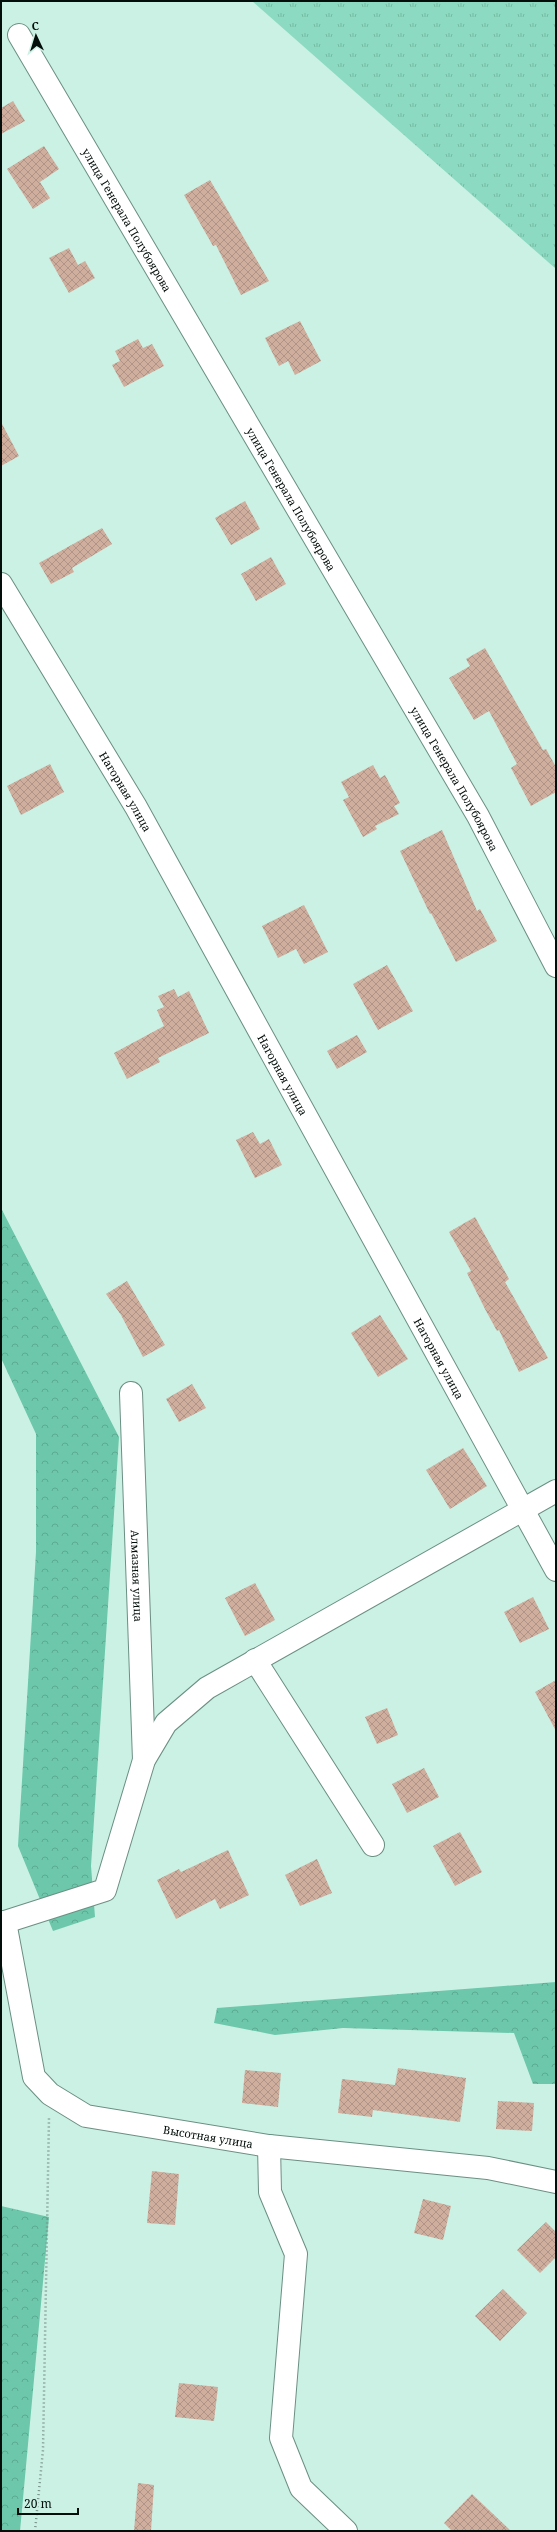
<svg xmlns="http://www.w3.org/2000/svg" width="557" height="2532" font-family="'Noto Serif',serif">
<style>
.grass{fill:url(#grass-tufts)}
.forest{fill:url(#forest-crowns)}
.building{fill:url(#building-cross-hatch)}
.lines{fill:none;stroke-linecap:round;stroke-linejoin:round}
.minor-casing{stroke:#6b8f83;stroke-width:24}
.path{stroke:#758f86;stroke-width:2.5;stroke-dasharray:1 3;stroke-linecap:butt}
.minor{stroke:#fff;stroke-width:22}
.labels{text-anchor:middle;dominant-baseline:central;stroke-width:3;stroke-linejoin:round;paint-order:stroke}
.street-label{font-size:11px;fill:#030e0a;stroke:#cbf1e4}
</style>
<defs>
<pattern id="grass-tufts" width="24" height="20" patternUnits="userSpaceOnUse"><rect width="24" height="20" fill="#8bdac1"/><path d="M3 7l-1-3M5 7V3M7 7l1-3M15 17l-1-3M17 17v-4M19 17l1-3" fill="none" stroke="#76baa4"/></pattern>
<pattern id="forest-crowns" width="20" height="18" patternUnits="userSpaceOnUse"><rect width="20" height="18" fill="#6cc7ab"/><path d="M2 6a3 3 0 1 1 6 0M12 15a3 3 0 1 1 6 0" fill="none" stroke="#5caa92"/></pattern>
<pattern id="building-cross-hatch" width="8" height="8" patternUnits="userSpaceOnUse"><rect width="8" height="8" fill="#cfae9e"/><path d="M0 0l8 8M0 8l8-8" fill="none" stroke="#b09487"/></pattern>
</defs>
<rect width="100%" height="100%" fill="#cbf1e4"/>
<!-- grass -->
<path class="grass" d="M252,1H556V269Z"/>
<!-- forest -->
<path class="forest" d="M1,1208L119,1437L91,1866L95,1917L53,1931L18,1846L36,1552V1434L1,1358Z
M556,1982V2084H533L514,2033L343,2028L275,2035L214,2023L217,2008Z
M1,2206L49,2217L20,2531H1Z"/>
<!-- building -->
<path class="building" d="M13,101L25,121L1,134V108Z
M44,146L59,169L40,182L50,198L33,209L7,169Z
M210,180L269,281L241,295L216,245L213,246L184,195Z
M69,248L78,265L85,261L95,278L69,293L49,258Z
M300,321L321,361L295,375L288,361L279,366L265,338Z
M138,339L143,348L152,344L164,366L124,387L112,365L120,361L115,351Z
M1,422L19,456L1,466Z
M245,501L260,529L231,545L215,518Z
M102,528L112,544L72,568L74,572L51,584L39,563Z
M271,557L286,584L256,601L241,574Z
M485,648L543,750L546,749L556,767V792L531,806L511,768L517,764L489,711L474,720L449,678L470,666L466,659Z
M50,764L64,792L21,815L7,786Z
M373,765L380,778L385,775L400,803L394,806L399,814L375,826L377,829L363,837L343,800L349,797L341,782Z
M442,830L477,911L480,909L497,941L456,962L431,913L430,914L400,851Z
M304,905L328,952L304,964L296,949L278,958L262,926Z
M387,965L413,1011L378,1030L353,984Z
M174,989L178,997L189,991L209,1033L158,1058L160,1062L127,1079L114,1053L164,1026L157,1010L164,1007L158,996Z
M357,1035L367,1052L337,1069L327,1051Z
M253,1132L260,1144L269,1139L282,1165L255,1178L236,1140Z
M475,1217L509,1279L505,1282L548,1358L519,1372L499,1330L497,1331L486,1311L467,1273L471,1271L449,1232Z
M127,1281L165,1345L143,1357L121,1315L106,1294Z
M380,1315L408,1359L378,1377L351,1333Z
M192,1384L206,1408L179,1422L166,1399Z
M463,1448L487,1486L450,1509L426,1470Z
M255,1583L275,1620L245,1636L225,1598Z
M533,1597L549,1629L520,1643L504,1612Z
M556,1680V1731L535,1692Z
M387,1708L398,1735L377,1744L365,1717Z
M424,1768L439,1797L407,1813L392,1784Z
M460,1832L482,1872L455,1886L433,1846Z
M228,1850L249,1895L220,1909L215,1899L176,1919L157,1880L179,1869L181,1872Z
M317,1859L332,1893L300,1906L285,1875Z
M398,2068L466,2078L460,2122L373,2110L372,2117L338,2113L342,2079L395,2085Z
M245,2070L281,2073L278,2107L242,2103Z
M498,2101L534,2103L532,2131L496,2129Z
M152,2171L179,2174L175,2225L147,2223Z
M423,2199L451,2206L443,2240L414,2233Z
M546,2222L556,2232V2257L540,2273L517,2250Z
M503,2289L527,2313L500,2341L475,2316Z
M179,2383L218,2387L214,2421L175,2417Z
M138,2483L154,2485L151,2531H134Z
M472,2494L511,2531H452L444,2523Z"/>
<g class="lines">
<defs>
<g id="minor">
<path id="s1" d="M19,35L478,816L556,966"/>
<path id="s2" d="M1,584L136,807L556,1570"/>
<path id="s3" d="M131,1393L144,1760"/>
<path d="M255,1660L373,1845"/>
<path id="s4" d="M1,1922H5L34,2077L50,2094L86,2116L269,2146L488,2168L556,2182"/>
<path d="M5,1922L105,1890L144,1760L166,1723L207,1688L556,1491"/>
<path d="M269,2146L270,2192L296,2254L281,2438L301,2488L346,2531"/>
</g>
</defs>
<!-- minor casing -->
<use href="#minor" class="minor-casing"/>
<!-- path -->
<path class="path" d="M35,2531L43,2450L49,2118"/>
<!-- minor -->
<use href="#minor" class="minor"/>
</g>
<g class="labels">
<!-- street labels -->
<g class="street-label">
<text stroke="none"><textPath href="#s1" startOffset="214">улица Генерала Полубоярова</textPath></text>
<text stroke="none"><textPath href="#s1" startOffset="538">улица Генерала Полубоярова</textPath></text>
<text stroke="none"><textPath href="#s1" startOffset="862">улица Генерала Полубоярова</textPath></text>
<text stroke="none"><textPath href="#s2" startOffset="242">Нагорная улица</textPath></text>
<text stroke="none"><textPath href="#s2" startOffset="566">Нагорная улица</textPath></text>
<text stroke="none"><textPath href="#s2" startOffset="890">Нагорная улица</textPath></text>
<text stroke="none"><textPath href="#s3" startOffset="183">Алмазная улица</textPath></text>
<text stroke="none"><textPath href="#s4" startOffset="351">Высотная улица</textPath></text>
</g>
</g>
<!-- border -->
<rect width="557" height="2532" fill="none" stroke="#030e0a" stroke-width="4"/>
<!-- north arrow -->
<g transform="translate(36 36) rotate(356)" stroke="#cbf1e4" stroke-width="3" paint-order="stroke">
<path d="M0-3L7 15L0 10L-7 15Z" fill="#030e0a"/>
<text y="-6" font-size="11" font-weight="bold" text-anchor="middle" fill="#030e0a">С</text>
</g>
<!-- scale -->
<path d="M18 2508v6h60v-6" fill="none" stroke="#030e0a" stroke-width="2"/>
<text x="24" y="2508" font-size="12" fill="#030e0a" stroke="#cbf1e4" stroke-width="3" paint-order="stroke">20 m</text>
</svg>
